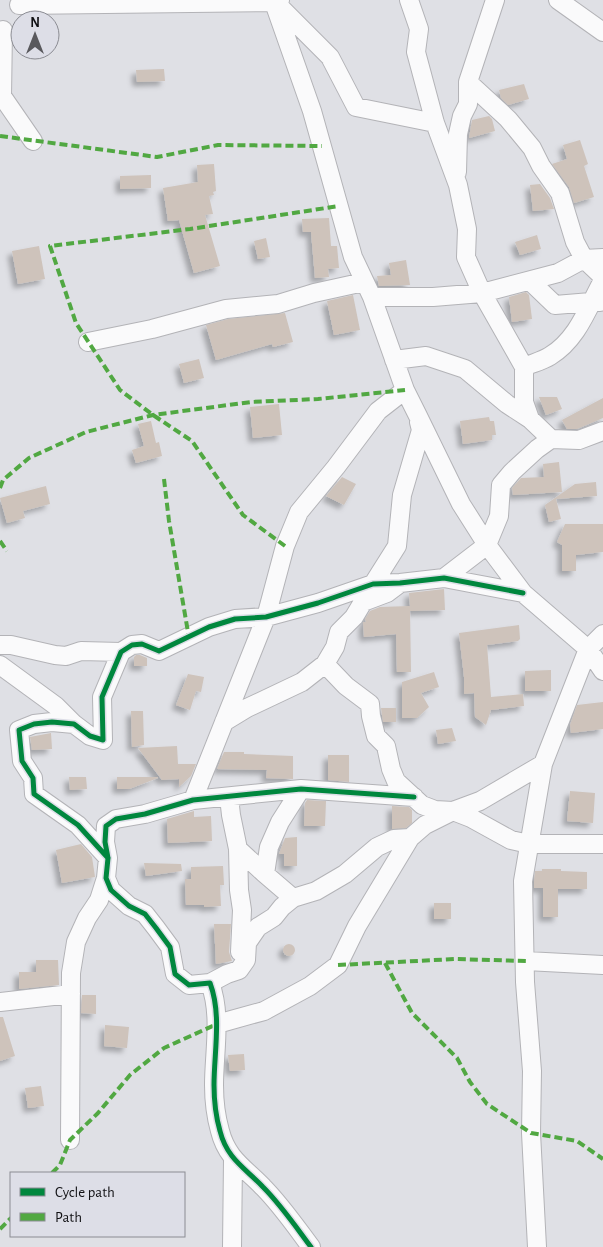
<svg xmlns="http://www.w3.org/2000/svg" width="603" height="1247" font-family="'Alegreya Sans',sans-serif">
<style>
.building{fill:#cec3bb;filter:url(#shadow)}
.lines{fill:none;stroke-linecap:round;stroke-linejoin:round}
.minor-casing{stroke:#b3b3b7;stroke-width:20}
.minor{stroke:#fafafb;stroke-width:18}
.quiet{stroke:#51a842;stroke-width:4;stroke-dasharray:8 4;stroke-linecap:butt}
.cycleway-casing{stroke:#dddee7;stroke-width:8}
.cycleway{stroke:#00873e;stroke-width:5}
</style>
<defs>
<filter id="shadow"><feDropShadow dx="-4.5" dy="4.5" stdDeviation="2.5" flood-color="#0004"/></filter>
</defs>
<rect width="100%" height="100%" fill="#dfe0e5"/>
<!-- building -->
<path class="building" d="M164,69L165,81L137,82L136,70Z
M524,84L529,99L508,105L501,98L499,90Z
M489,116L492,119L495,131L469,138L472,120Z
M580,140L588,164L584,166L594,197L574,203L569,187L552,164L567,159L563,145Z
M214,164L216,191L213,192L214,195L209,196L213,214L205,215L220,266L194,273L179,220L168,221L163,188L198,182L197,165Z
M151,175V188L120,189V176Z
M540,184L550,198L554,209L533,211L530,185Z
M329,218L331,246H337L339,268L328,269L329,277L315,278L311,232H303L302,219Z
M537,235L541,249L520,255L515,242Z
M266,238L270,257L258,259L254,241Z
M39,246L45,279L18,284L12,251Z
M406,260L410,285L379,286L377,276L391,275L389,263Z
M526,292L529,295L532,319L512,322L509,297Z
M353,295L360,330L334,335L327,301Z
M285,313L293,342L273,347L272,344L216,360L206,325L228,319Z
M199,359L204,378L184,383L179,364Z
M539,397H557L562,409L546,415Z
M603,398V418L577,429H567L562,420Z
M279,404L282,435L253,438L250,407Z
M489,417L490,421H494L496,435H492V440L463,444L460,421Z
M151,421L156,443L159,442L162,456L136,463L132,450L144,446L138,424Z
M559,462L562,492L513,495L512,488L521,478L544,477L543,464Z
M342,477L356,484L344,505L326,496Z
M596,482L597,496L556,499L561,519L549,522L545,505L575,484Z
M46,486L50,504L23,511L25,518L7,523L0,498Z
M565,524H603V552L576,555V571H562V545L557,542Z
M444,589L445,610L410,611V610L411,672H397L396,634L364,637L363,622H366L365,619L370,611L380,607L410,606L409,593Z
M519,625L520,639L518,641L487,645L491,697L523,694L524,706L491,710L486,725L475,717L474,693L464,694V677L459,633Z
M136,655H140L147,658V666H134V657Z
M551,670V691H525V671Z
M434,672L439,687L421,693L429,707L417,718H402V682Z
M188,674L204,677L201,692L196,691L190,710L176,705Z
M603,702V729L571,733L570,725L577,705Z
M381,708H396V722H383Z
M131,711H143L144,745L132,747Z
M452,728L456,741L438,744L436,730Z
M51,733L52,749L32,750L30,737Z
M177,746L178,764H196L191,776L179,787V779L162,780L138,748Z
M224,752H244V754L293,756V779L266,778L267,770L217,769Z
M328,755H349V782L328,780Z
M69,777H86L87,789L70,790Z
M117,777H158V778L129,789H117Z
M570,791L595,793L593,823L567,821Z
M307,800L326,801L325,826H304L305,803Z
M392,806L409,807L412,810V823L406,828L392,829Z
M194,811V817L211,816L212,841L168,843L167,819Z
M297,837V866H284V854H279L285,838Z
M81,844L92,857L95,877L62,883L56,850Z
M144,863L181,864L182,871L146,876Z
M223,866L224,885H220L221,906L204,907V905H186L185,879H191V867Z
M542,869H561V871L587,872V889H558V917H543V888H534V882L535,871H542Z
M434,903H451V919H434Z
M214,924H231L229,952L232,961L216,964Z
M283 950a6 6 0 1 1 12 0a6 6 0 1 1-12 0Z
M36,960H58L59,985L19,989V972H36Z
M82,995H96V1014L81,1013Z
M0,1017H3L15,1056L0,1061Z
M105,1025L129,1027L127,1048L104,1046Z
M244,1054L245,1070L230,1071L228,1055Z
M41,1086L44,1106L28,1108L25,1088Z"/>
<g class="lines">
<defs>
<path id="minor" d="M273,0L312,111L353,257L372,297L405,390L418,416L461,504L487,545L523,593L588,649L603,671
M409,0L419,29L416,52L435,123L458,185L467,229L466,257L482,293L524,367V402L530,419L551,439
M558,0L603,32
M19,5L274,2L280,0
M278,5L330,57L356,107L435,123
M3,30L2,96L33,141
M468,82L508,119L532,148L541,166L560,193L575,242L584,259L603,277
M457,172L458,134L462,116L468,104V82L495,0
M530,281L555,305L591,302H600
M372,297H433L482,293L558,273L584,259L603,258
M88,342L152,329L226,309L278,304L314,293L364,282
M394,360L426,356L465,369L507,404L530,419
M524,367C533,363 542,361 550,356C578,339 588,307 603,280
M444,578L487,545L499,516L501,485L512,472L537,449L551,439L579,440L603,431
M373,584L397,546L402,495L421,430L419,422
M0,645H11L55,655L66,656L81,651L121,652
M325,664L346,686L370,704L371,716L376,736L386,746L391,769L396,781L422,805L435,810L453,811L471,818L511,840L529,844H603
M0,665L56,706L74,724
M224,722L247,708L302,682L325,664L335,647L339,632L354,617L363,602L387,593L399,584
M229,797L231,815L238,849L265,874
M193,800L266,617L285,546L299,512L336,467L378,411L405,390
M238,849L239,890L242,910L240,952
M108,858L78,825L34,794L33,778L22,761L19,730L34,724L52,722L74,724L90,736L103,740L102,697L121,652L132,645L142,644L159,651L209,627L235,619L266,617L318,603L373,584L400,583L444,578L523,593
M293,898L265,874L269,847L280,822L301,789
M526,961L603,965
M210,983L227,974L239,970L246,960L247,943L258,927L274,917L282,907L293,898L316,891L345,874L377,847L394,839L410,838
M0,1002L71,994
M217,1024L264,1011L310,986L338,965L357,926L410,838L425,825L453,811L480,801L543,764
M70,1140L71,973L76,942L87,918L99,900L106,878
M232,1247L233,1160
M311,1247C296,1227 281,1205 263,1187C245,1168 227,1159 220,1131C216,1117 214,1100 214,1085C214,1052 222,1015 210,983L189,985L175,974L170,947L156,928L145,914L129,906L111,890L106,878L108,858L105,842L106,826L116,819L145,814L193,800L301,789L414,797
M537,1247L531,1133L532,1071L525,982L523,881L543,764L588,649L603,634"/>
</defs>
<!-- minor casing -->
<use href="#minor" class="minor-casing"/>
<!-- minor -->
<use href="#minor" class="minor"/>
<!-- quiet -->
<path class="quiet" d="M0,136L157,157L218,145L322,146
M164,479L169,521L189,638
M0,488L3,480L29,458L86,432L153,415L251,402L318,399L405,390
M0,541L7,551
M285,546L243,515L192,441L153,415L120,390L76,323L50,246L190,229L339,206
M385,963L412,1013L457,1058L470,1082L487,1104L531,1133L577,1141L603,1159
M338,965L455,959L526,961
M52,1173L60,1165L70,1140L98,1113L130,1075L164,1048L217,1024
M0,1229L11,1218"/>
<defs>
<path id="cycleway" d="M108,858L78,825L34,794L33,778L22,761L19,730L34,724L52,722L74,724L90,736L103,740L102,697L121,652L132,645L142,644L159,651L209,627L235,619L266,617L318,603L373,584L400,583L444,578L523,593
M311,1247C296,1227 281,1205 263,1187C245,1168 227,1159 220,1131C216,1117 214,1100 214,1085C214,1052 222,1015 210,983L189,985L175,974L170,947L156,928L145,914L129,906L111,890L106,878L108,858L105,842L106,826L116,819L145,814L193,800L301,789L414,797"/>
</defs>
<!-- cycleway casing -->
<use href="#cycleway" class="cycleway-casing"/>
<!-- cycleway -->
<use href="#cycleway" class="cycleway"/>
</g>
<!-- legend -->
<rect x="10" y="1172" width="175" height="65" fill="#dddee7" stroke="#8b8c93"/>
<rect x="20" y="1188" width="25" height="8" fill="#00873e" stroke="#8b8c93"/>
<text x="55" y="1197" font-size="15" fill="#111114">Cycle path</text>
<rect x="20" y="1213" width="25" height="8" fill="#51a842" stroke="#8b8c93"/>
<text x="55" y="1222" font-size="15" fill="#111114">Path</text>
<!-- north arrow -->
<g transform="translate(35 35)"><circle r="24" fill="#dddee7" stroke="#8b8c93"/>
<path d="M0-4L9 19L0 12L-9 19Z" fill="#59595d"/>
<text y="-8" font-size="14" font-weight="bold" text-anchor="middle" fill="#111114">N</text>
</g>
</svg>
